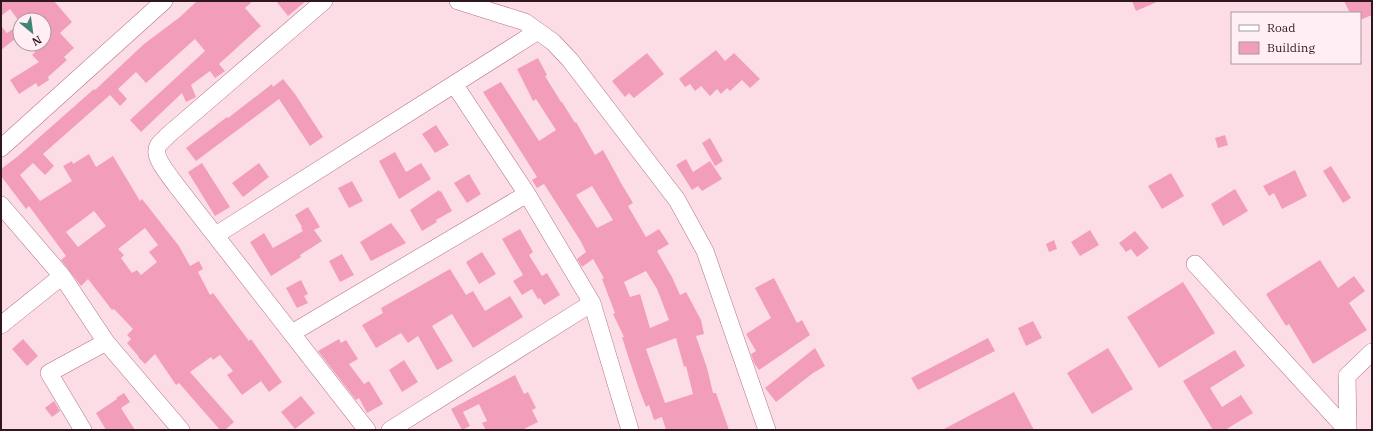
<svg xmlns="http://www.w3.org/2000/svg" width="1373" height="431" font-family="'IBM Plex Serif',serif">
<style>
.building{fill:#f29eba;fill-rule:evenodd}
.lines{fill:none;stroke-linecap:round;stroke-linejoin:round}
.minor-casing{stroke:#b37187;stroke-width:18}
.minor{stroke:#fff;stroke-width:17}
</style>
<rect width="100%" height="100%" fill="#fcdde6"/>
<!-- building -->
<path class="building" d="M1,1H54L72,22L60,33L74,48L64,57L67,60L48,77L49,80L38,87L36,83L19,94L10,80L39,62L32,55L35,52L28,44H44V20H18L10,9L1,16Z
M197,1H253L245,8L261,26L219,64L225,71L215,78L210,71L191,85L196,97L186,102L182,93L141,132L130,120L205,51L195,39L146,83L136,72L118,89L127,99L120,106L110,95L43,154L54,166L45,175L33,163L20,175L40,201L72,181L63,166L72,161L73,164L89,154L96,167L113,156L140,201L142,199L179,246L190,266L199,261L203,269L198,272L210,295L213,293L249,341L251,339L282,382L269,392L261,381L242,395L227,375L233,371L220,355L213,360L211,357L190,372L234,422L225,430H220L179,383L176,385L155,354L145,364L138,357H139L127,343L131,339L127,335L133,329L114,309L112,310L88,279L81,286L61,260L66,256L29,206L26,209L1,176V169L17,157L94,89L95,90L144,44L180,17ZM94,211L106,226L78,247L66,232ZM145,228L158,245L149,252L157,262L141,275L137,270L132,273L121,258L124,255L118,249Z
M276,1H306L288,16Z
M1132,1H1159L1136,11Z
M1344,1H1372V15L1360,20V13H1350Z
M20,24V35L1,50V26L7,33Z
M716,50L725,61L734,53L760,79L750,88L742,80L730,91L727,88L721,94L717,89L710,96L701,86L695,91L690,84L685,87L679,79Z
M647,53L664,74L634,98L629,93L625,97L612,81Z
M538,58L547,75L545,76L561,102H562L575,123L576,122L595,155L603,150L621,183L633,203L628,206L646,237L659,229L669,244L657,251L672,277L680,295L686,292L701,320L704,334L696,336L707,368L713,393H716L729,430H666L662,417L654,420L649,405L646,407L639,389L628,356L622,337H624L613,314L615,313L602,279L604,278L593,259L582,267L577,259L586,252L580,240L544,184L537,188L532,180L537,177L483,92L501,82L539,141L556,130L536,99L533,101L517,69ZM592,186L613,220L597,228L576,195ZM646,271L657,289L669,320L650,328L640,294L630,297L624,282ZM676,338L684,367L686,366L693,394L665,403L646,349Z
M283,79L295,94L323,137L310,146L279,99L196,161L186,148L227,117L228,118L272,84L273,87Z
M436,125L449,145L435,153L422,134Z
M1225,135L1228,145L1218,148L1215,138Z
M710,138L723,161L715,166L702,143Z
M395,152L406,172L421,163L431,179L399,199L379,161Z
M686,159L693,172L710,161L722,179L702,191L698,186L692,190L676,165Z
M202,163L230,207L215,216L188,172Z
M259,163L269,177L243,197L232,183Z
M1331,166L1351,198L1343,203L1323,171Z
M1295,170L1307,196L1282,209L1274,193L1269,196L1263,186Z
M1171,173L1184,196L1162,209L1148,186Z
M469,174L481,194L467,203L454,183Z
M352,181L363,201L349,208L338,188Z
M1235,189L1248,211L1223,226L1211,204Z
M439,190L440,192L441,191L452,211L436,220L437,222L422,231L410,210Z
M308,207L320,227L314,230L322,241L300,255L301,257L271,276L250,242L264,233L273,248L303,231L301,228L302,227L295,215Z
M391,223L406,243L371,261L360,242Z
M520,229L533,252L529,255L542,276L547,273L560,295L544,305L540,298L538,299L532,289L522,295L513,281L523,275L502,239Z
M1090,230L1099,245L1080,256L1071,242Z
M1135,231L1149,248L1137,257L1131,249L1126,252L1119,243Z
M1054,240L1057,249L1049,252L1046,244Z
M482,252L496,274L479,284L466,262Z
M342,254L354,275L340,282L329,261Z
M1320,260L1338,288L1354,276L1365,291L1349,303L1367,330L1313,364L1289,324L1286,326L1266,294Z
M450,269L466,295L473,291L485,311L510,296L523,317L473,348L452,314L432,326L453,361L437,370L418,336L408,343L401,333L376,348L362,325L383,313L381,308Z
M774,278L797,323L802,320L810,335L759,370L754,363L751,354L756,351L746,334L771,318L755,288Z
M301,280L308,294L304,296L308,303L297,308L286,288Z
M1183,282L1215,333L1159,368L1127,317Z
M1033,321L1042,338L1026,346L1018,328Z
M988,338L995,351L918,390L911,378Z
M23,339L38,356L27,366L12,349Z
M339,339L341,343L346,340L358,359L349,364L364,384L369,381L383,404L367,413L359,398L356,400L318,351Z
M815,348L825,366L813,373L776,402L765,388Z
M1108,348L1133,389L1092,414L1067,373Z
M1235,350L1245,366L1210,388L1222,407L1241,395L1253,413L1225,430H1213L1183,381Z
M404,360L418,382L402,392L389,370Z
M515,375L524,394L528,392L536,408L532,410L538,422L522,430H486L482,423L487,421L479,404L463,412L470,426L462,430L451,409Z
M1014,392L1034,430H942Z
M124,393L130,402L121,408L135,430H106L96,413L117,399L116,398Z
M301,396L315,413L295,429L281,412Z
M54,401L60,411L52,417L45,408Z"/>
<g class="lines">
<defs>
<path id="minor" d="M324,1L167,136C165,139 160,142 158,146C152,157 170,176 176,185L367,430
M458,1L525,22L553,42L570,60L677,200L705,251L767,430
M454,84L527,194L592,303L630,430
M1,148L164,1
M1,205L62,276L106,342L181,430
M216,235L538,31
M1195,264L1347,430
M1,325L62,276
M292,333L527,194
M83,430L49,373L106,342
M390,430L592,303
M1348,430L1347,376L1372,352"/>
</defs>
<!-- minor casing -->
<use href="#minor" class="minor-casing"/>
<!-- minor -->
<use href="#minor" class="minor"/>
</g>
<!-- border -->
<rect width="1373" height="431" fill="none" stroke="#30161f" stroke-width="4"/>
<!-- legend -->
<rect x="1231" y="12" width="130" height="52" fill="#ffeff4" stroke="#ac989f"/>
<rect x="1239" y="25" width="20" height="6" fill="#ffffff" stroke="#ac989f"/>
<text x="1267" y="32" font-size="12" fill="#30161f">Road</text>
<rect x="1239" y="42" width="20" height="12" fill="#f29eba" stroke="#ac989f"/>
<text x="1267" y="52" font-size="12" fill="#30161f">Building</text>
<!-- north arrow -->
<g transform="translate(32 32) rotate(151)"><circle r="19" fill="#ffeff4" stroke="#ac989f"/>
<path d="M0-3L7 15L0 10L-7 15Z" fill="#418476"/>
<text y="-6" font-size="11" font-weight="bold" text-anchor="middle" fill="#30161f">N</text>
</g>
</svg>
